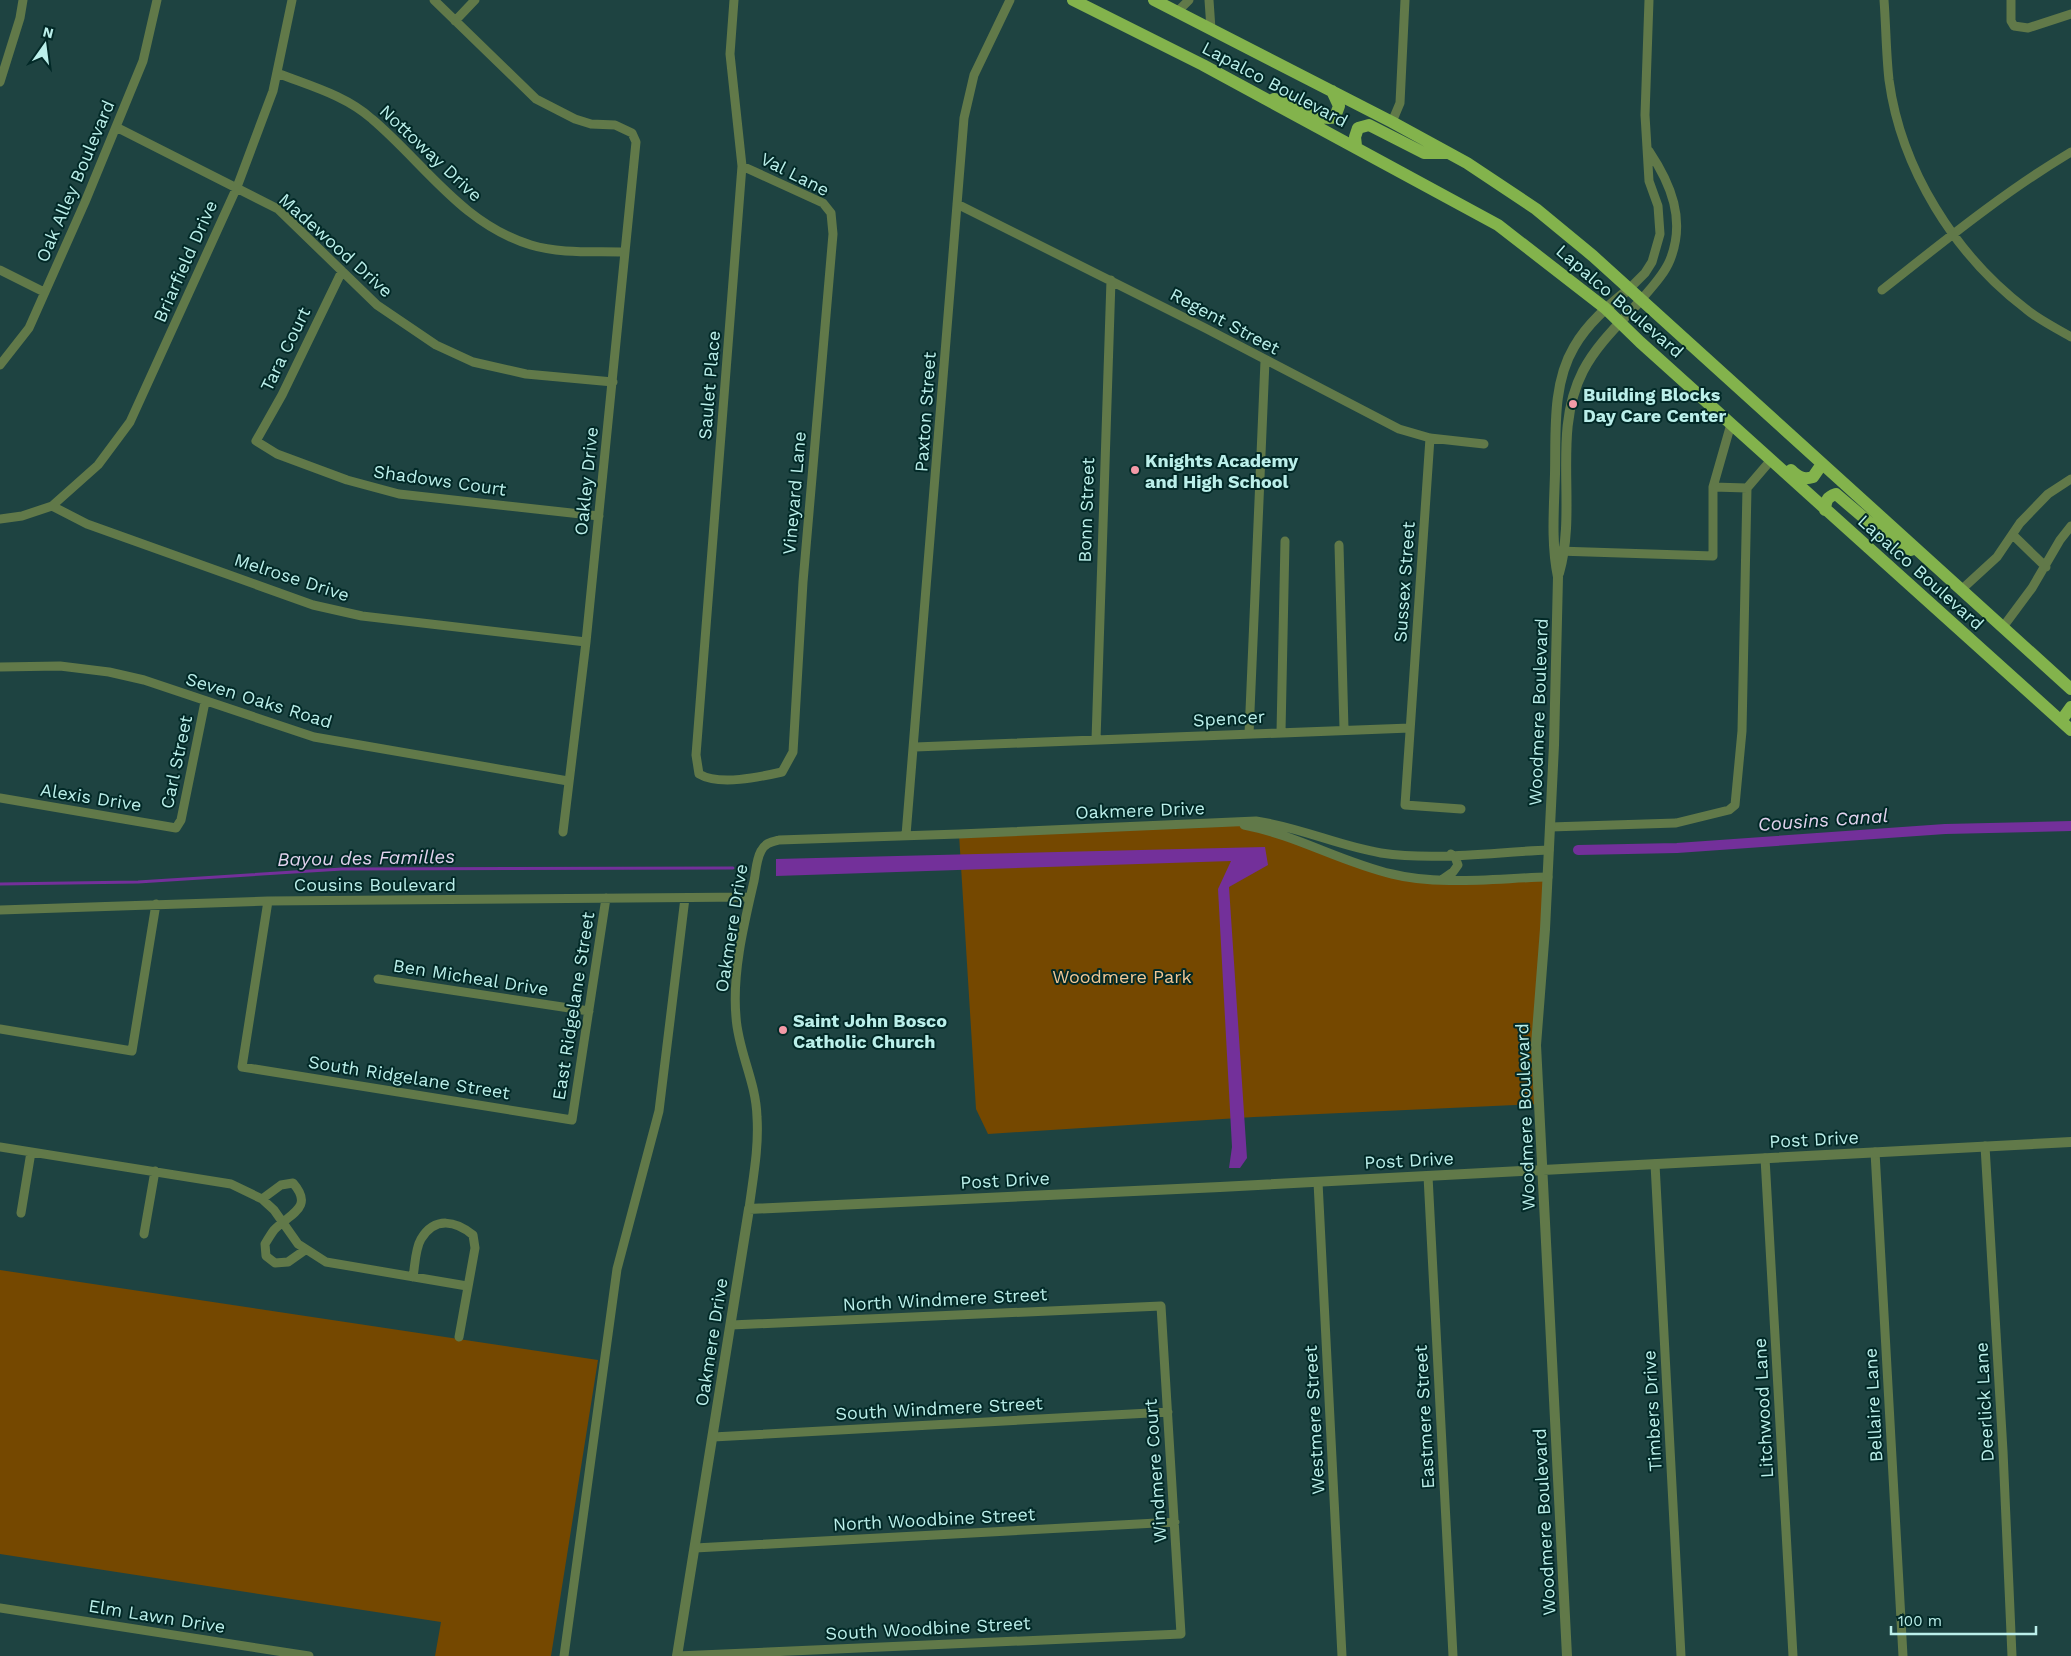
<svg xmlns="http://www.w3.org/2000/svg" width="2071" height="1656" font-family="'Work Sans',sans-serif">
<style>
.green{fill:#754800}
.water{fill:#73309a}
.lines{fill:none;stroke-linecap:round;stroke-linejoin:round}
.stream{stroke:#73309a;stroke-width:3}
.canal{stroke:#73309a;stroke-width:10}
.minor{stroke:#617949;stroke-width:9}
.tertiary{stroke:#617949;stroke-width:10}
.primary{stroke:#83b34c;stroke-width:12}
.poi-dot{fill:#f39aa7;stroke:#022927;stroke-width:2}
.labels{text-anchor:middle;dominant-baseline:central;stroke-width:4;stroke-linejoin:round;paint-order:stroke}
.street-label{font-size:18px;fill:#bbefea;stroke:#022927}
.poi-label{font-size:18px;font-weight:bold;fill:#bbefea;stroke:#022927;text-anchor:start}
.park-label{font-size:18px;fill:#f1c796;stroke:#022927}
.water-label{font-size:19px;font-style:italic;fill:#e1d2ed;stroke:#022927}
</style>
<rect width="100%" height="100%" fill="#1e4341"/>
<!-- green -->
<path class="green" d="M1231,823L1415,879L1548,877L1538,1104L1254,1117L988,1134L976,1109L959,834Z
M0,1270L598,1360L551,1656H435L441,1622L0,1554Z"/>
<!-- water -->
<path class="water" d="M1265,847L1268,865L1229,887L1247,1158L1240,1168H1229L1232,1147L1218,889L1231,861L776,876V859Z"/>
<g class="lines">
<!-- stream -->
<path class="stream" d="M0,884L138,882L342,869L733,868"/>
<!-- canal -->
<path class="canal" d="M1578,850L1677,848L1945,829L2071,826"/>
<!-- minor -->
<path class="minor" d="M434,0L536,99L575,119L591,124L615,125L632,133L636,142L586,642L563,832
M734,0L730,54L742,166L696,755L699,774C719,786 760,777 782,772L793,752L803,582L833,234L831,213L823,203L742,166
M1209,0L1211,29
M1884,0C1886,26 1886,53 1889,80C1901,169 1955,255 2026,309C2039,320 2056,328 2071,337
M2011,0V21L2014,26L2028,28L2071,14
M1177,12L1189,0
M455,21L475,0
M277,73C310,86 345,95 372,119C424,163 462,224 531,245C560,254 595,251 625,252
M0,82L20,18L23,0
M1392,122L1400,103L1405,0
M116,127L278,209L377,305L436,345L473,362L526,374L613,382
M957,204L1205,328L1399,429L1430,438L1484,444
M0,270L44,292
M342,271L282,395L256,441L277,454L347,480L399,494L599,516
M1629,289L1645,273L1652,262L1660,234L1658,206L1649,181L1645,115L1649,0
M1882,290C1943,242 2004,192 2071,152
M1641,300C1651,288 1664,275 1670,260C1686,220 1671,184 1649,151
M0,365L29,328L85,202L143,61L157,0
M1430,438L1405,805L1461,809
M1747,488L1771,460
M52,506L87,524L313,605L362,616L586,642
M0,519L22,516L52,506L98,465L130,422L237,187L273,91L292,0
M2013,535L2046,567
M1339,545L1344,729
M1558,551L1713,556V487L1731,424
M1961,590L1997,557L2020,523L2048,494L2071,479
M2003,627L2032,588L2060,540L2071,526
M0,667L60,666L109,672L144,680L314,737L568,781
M1281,732L1285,541
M1249,734L1265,361
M1096,740L1111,280
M915,747L1410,728
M0,798L176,828L181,820L205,702
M1244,825C1296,835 1341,862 1392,874C1439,886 1499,878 1548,877
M1550,827L1676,823L1729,810L1735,805L1742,731L1747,488L1713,487
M906,835L964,118L974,75L1010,0
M1443,879L1453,872L1458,865L1455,857L1451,854
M268,901L242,1067L572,1120L606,898
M0,910L268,901L750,897
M378,979L589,1011
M0,1029L132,1051L156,904
M1985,1146L2003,1451L2012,1656
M0,1147L231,1184L262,1199L274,1210L298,1244L326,1262L467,1286
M1875,1152L1903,1656
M1765,1158L1793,1656
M1655,1164L1681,1656
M1428,1176L1453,1656
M1318,1182L1342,1656
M262,1199L281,1185L293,1183C315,1208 289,1214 274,1230C271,1234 268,1239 265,1244L266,1256L275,1263L288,1262L305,1250
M749,1209C753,1178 759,1148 757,1117C756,1081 738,1051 736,1017C732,973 744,924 754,881C756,872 756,860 761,851C765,843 771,842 779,840L959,834L1256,821C1299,827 1339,846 1381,853C1436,861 1494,852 1549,850
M21,1213L31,1152
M144,1234L155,1171
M413,1277C415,1266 415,1249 421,1239C435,1216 456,1221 473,1235L475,1248L459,1337
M713,1437L1168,1412
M695,1548L1175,1522
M0,1608L309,1656
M564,1656L617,1269L659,1111L685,898
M677,1656L1181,1634L1161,1306L731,1325"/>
<!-- tertiary -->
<path class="tertiary" d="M1559,573C1578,508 1551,433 1583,371C1597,344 1621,322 1641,300
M677,1656L749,1209L1220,1187L2071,1142
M1567,1656L1536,1045L1545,929L1554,745L1558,577C1551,543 1554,509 1555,474C1556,433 1552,384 1574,347C1587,324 1608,306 1629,289"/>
<!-- primary -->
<path class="primary" d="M1073,0L1203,65L1498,225L1605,308L1640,342L2071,730
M1154,0L1392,122L1467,163L1536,209L1593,256L2071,689
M1274,99C1281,100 1288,101 1294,103C1307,109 1321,122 1335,117L1339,106L1332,91
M1356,146L1355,137L1358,128L1369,125L1424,153H1447
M1791,470C1798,477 1803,480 1813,477L1822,464
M1825,510C1826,500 1827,497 1836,494L1891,541L1911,550
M2061,721L2071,707"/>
</g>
<!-- markers -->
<g class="poi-dot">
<circle cx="1573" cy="404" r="5"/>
<circle cx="1135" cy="470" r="5"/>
<circle cx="783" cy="1030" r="5"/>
</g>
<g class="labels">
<!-- street labels -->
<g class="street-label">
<text transform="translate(1275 84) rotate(28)">Lapalco Boulevard</text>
<text transform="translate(431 153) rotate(43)">Nottoway Drive</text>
<text transform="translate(795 174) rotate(27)">Val Lane</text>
<text transform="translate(75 181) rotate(-67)">Oak Alley Boulevard</text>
<text transform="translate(336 245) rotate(42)">Madewood Drive</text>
<text transform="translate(185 261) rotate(-66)">Briarfield Drive</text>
<text transform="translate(1620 301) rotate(41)">Lapalco Boulevard</text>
<text transform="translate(1225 321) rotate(28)">Regent Street</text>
<text transform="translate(285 349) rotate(-64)">Tara Court</text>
<text transform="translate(709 385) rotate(-85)">Saulet Place</text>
<text transform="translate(925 412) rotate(-86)">Paxton Street</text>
<text transform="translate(440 480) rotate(8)">Shadows Court</text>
<text transform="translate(586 481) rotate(-84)">Oakley Drive</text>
<text transform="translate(794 493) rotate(-85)">Vineyard Lane</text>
<text transform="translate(1086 510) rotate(-88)">Bonn Street</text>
<text transform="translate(1921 572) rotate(42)">Lapalco Boulevard</text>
<text transform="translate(292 577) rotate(18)">Melrose Drive</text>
<text transform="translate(1404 582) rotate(-86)">Sussex Street</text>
<text transform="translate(259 700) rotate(17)">Seven Oaks Road</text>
<text transform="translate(1538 712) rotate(-88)">Woodmere Boulevard</text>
<text transform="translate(1229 718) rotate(-3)">Spencer</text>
<text transform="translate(176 762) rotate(-78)">Carl Street</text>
<text transform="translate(91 797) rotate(9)">Alexis Drive</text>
<text transform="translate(1140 810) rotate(-2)">Oakmere Drive</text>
<text x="375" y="884">Cousins Boulevard</text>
<text transform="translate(731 928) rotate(-81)">Oakmere Drive</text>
<text transform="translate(471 977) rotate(9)">Ben Micheal Drive</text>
<text transform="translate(573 1006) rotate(-81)">East Ridgelane Street</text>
<text transform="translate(409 1077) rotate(9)">South Ridgelane Street</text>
<text transform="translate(1525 1117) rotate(-92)">Woodmere Boulevard</text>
<text transform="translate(1814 1139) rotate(-3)">Post Drive</text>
<text transform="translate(1409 1160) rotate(-3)">Post Drive</text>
<text transform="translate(1005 1180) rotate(-3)">Post Drive</text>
<text transform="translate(945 1299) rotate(-3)">North Windmere Street</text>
<text transform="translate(711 1342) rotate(-81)">Oakmere Drive</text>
<text transform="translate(1984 1402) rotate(-93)">Deerlick Lane</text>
<text transform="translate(1873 1405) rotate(-93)">Bellaire Lane</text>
<text transform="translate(939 1408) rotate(-3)">South Windmere Street</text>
<text transform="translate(1763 1408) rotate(-93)">Litchwood Lane</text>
<text transform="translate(1652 1411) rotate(-93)">Timbers Drive</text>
<text transform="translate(1424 1417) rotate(-93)">Eastmere Street</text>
<text transform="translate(1314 1420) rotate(-93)">Westmere Street</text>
<text transform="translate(1155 1471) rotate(-94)">Windmere Court</text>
<text transform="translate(934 1519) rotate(-3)">North Woodbine Street</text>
<text transform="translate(1544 1522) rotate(-93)">Woodmere Boulevard</text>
<text transform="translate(157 1616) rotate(9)">Elm Lawn Drive</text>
<text transform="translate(928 1628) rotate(-3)">South Woodbine Street</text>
</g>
<!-- poi labels -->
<g class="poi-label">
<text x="1583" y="394">Building Blocks<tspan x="1583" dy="21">Day Care Center</tspan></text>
<text x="1145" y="460">Knights Academy<tspan x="1145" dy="21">and High School</tspan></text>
<text x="793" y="1020">Saint John Bosco<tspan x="793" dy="21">Catholic Church</tspan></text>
</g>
<!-- park labels -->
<g class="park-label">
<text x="1122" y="976">Woodmere Park</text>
</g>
<!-- water labels -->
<g class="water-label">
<text transform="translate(1823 820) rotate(-4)">Cousins Canal</text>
<text transform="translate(366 858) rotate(-1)">Bayou des Familles</text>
</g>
</g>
<!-- north arrow -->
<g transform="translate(45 45) rotate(14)" stroke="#022927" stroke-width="4" paint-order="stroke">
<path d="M0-4L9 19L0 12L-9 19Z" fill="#bbefea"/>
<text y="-8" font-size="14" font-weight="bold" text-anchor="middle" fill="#bbefea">N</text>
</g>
<!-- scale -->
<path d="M1891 1626v8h145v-8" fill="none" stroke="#bbefea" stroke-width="2.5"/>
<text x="1898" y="1626" font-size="15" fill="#bbefea" stroke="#022927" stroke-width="4" paint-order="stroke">100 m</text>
</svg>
